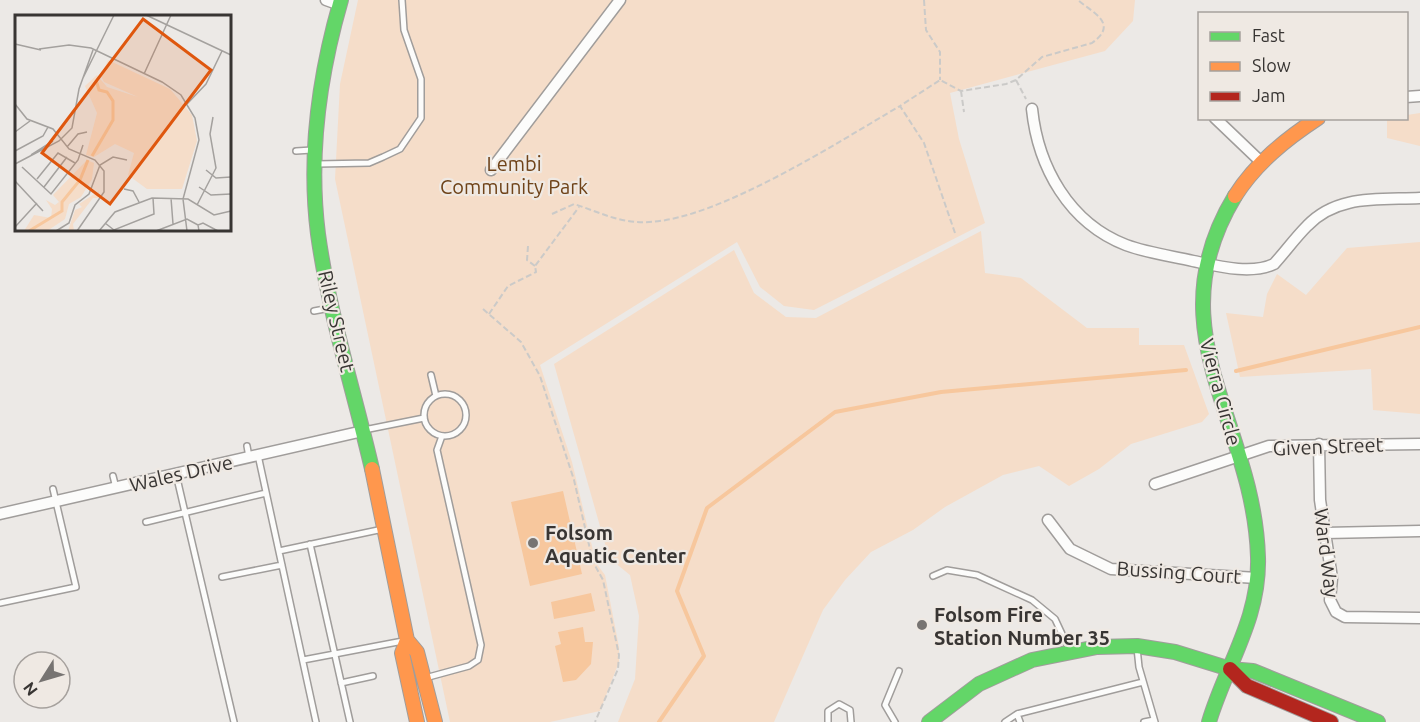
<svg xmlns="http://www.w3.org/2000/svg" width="1420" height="722" font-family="Ubuntu,sans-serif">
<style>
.green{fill:#f5ddc9}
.water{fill:#f7c79d}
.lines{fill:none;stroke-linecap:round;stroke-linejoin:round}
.stream{stroke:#f7c79d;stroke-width:4}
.lane-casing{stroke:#a09d9b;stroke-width:8}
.street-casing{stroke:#a09d9b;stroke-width:13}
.fast-casing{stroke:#a09d9b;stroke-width:16}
.slow-casing{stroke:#a09d9b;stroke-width:16}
.jam-casing{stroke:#a09d9b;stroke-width:16}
.path{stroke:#cbcac8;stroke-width:2;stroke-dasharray:6 3;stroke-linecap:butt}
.lane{stroke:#fcfcfb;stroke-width:5}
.street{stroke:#fcfcfb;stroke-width:10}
.fast{stroke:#63d668;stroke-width:14}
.slow{stroke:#ff974d;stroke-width:14}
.jam{stroke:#b3261e;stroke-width:14}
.poi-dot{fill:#777472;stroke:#efe9e3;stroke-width:2}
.labels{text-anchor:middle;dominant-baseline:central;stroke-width:4.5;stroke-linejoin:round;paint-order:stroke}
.park-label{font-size:20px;fill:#6f4319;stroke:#efe9e3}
.street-label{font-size:20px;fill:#383533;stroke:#efe9e3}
.poi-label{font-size:20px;font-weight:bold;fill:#383533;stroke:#efe9e3;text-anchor:start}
.inset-river{fill:none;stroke:#f7c79d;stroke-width:3}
.inset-road{fill:none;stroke:#a4a19e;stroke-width:1.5}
.view{fill:#df570e;fill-opacity:0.15;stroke:#df570e;stroke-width:3}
.inset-edge{fill:none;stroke:#383533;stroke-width:3}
</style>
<rect width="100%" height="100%" fill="#ece9e6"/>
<!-- green -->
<path class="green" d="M358,0H1135L1133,21L1105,51L950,93L959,139L985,223L814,310L784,306L760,287L737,242L540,365L572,462L596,563L605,575L619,647V662L600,711L550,722H450L335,179L340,84Z
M1420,113V146L1387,138V119L1406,118L1407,115Z
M981,231L985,273L1021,278L1087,328H1139V345H1184L1209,414L1202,422L1131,444L1099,469L1069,486L1039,466L1003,475L945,507L913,530L871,552L845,580L823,610L774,722H618L635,679L639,616L630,575L609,558L554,364L734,250L754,293L786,317L816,318Z
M1420,242V414L1373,410L1371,369L1240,377L1226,313L1263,317L1267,294L1277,274L1306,295L1347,248Z"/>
<!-- water -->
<path class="water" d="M563,491L582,574L530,586L511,502Z
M591,593L595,611L554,619L551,602Z
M583,627L585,642H593L591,664L576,680L563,682L555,646L561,644L558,632Z"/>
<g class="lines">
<!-- stream -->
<path class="stream" d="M1236,371L1420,327
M659,722L704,656L677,591L707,508L835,412L941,392L1186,370"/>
<defs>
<path id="lane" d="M296,151L312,150
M317,164L369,163L383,157L400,149L421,118V79L404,30L402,0
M314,311L330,308
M431,375L436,396
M424 415a21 21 0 1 1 42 0a21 21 0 1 1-42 0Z
M364,430L424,418
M247,446L249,457
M258,455L316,722
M176,474L234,722
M113,476L116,488
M146,522L266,493
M310,544L350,722
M279,551L383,529
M933,576L947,570L977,575L1032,600L1055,619L1069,649
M222,577L282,565
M0,603L76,587L53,489
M1137,648L1139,667L1155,722
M303,660L403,641
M425,678L469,666L478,660L481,645L437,450L442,436
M341,683L373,676
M828,722V711L839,704L850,710L851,722
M895,722L885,705L899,671
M1005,722L1017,714
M1020,722L1017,714L1143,682
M1144,722L1154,720"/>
<path id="street" d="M326,0L340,5
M1406,97L1420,96
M1032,109C1038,167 1069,223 1126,245C1148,253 1171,256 1193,261C1217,266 1251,275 1274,264C1285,252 1295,238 1307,226C1337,194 1380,200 1420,198
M1215,118L1260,161
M491,170L620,0
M1319,444L1320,500L1332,578L1330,600L1336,612L1345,617L1420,618
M1155,484L1269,446L1420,444
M0,514L363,431
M1048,520L1070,549L1111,569L1257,578
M1325,533L1420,531"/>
<path id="fast" d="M341,0C319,76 308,155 318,234C329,314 354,391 372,469
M929,722L979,684L1032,660L1097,647L1137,646L1175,652L1230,669L1253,671L1378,722
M1209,722C1226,665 1260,619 1258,557C1254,421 1153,331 1235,196"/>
<path id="slow" d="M1235,196C1256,163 1286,139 1318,118
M372,469L407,640L417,652L435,722
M407,640L402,653L417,722"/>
<path id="jam" d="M1230,669L1247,686L1331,722"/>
</defs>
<!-- lane casing -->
<use href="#lane" class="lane-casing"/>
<!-- street casing -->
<use href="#street" class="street-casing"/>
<!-- fast casing -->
<use href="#fast" class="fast-casing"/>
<!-- slow casing -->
<use href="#slow" class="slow-casing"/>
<!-- jam casing -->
<use href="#jam" class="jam-casing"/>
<!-- path -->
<path class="path" d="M924,0L926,30L940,52V80
M1016,80L1026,99
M961,91L964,112
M552,214L574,204C599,212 621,224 649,222C719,219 838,142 900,106
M955,233L924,143L900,106L940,80L961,91L1006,84L1016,80L1042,57L1092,43C1120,23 1091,12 1078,0
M528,246L527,260L535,266
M483,309L521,342L540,376L574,480L593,562L603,580L619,655L618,669L595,722
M489,314L508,286L536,272L535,266L579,207"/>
<!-- lane -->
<use href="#lane" class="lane"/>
<!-- street -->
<use href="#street" class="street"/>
<!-- fast -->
<use href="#fast" class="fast"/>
<!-- slow -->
<use href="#slow" class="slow"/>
<!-- jam -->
<use href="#jam" class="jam"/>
</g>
<!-- markers -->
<g class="poi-dot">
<circle cx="533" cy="543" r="6"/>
<circle cx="922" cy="625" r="6"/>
</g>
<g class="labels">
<!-- park labels -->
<g class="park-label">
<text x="514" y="163">Lembi<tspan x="514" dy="23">Community Park</tspan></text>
</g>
<!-- street labels -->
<g class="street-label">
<text transform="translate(337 321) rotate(77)">Riley Street</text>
<text transform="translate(1221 392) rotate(75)">Vierra Circle</text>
<text transform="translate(1328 446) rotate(-2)">Given Street</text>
<text transform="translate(181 473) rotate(-13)">Wales Drive</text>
<text transform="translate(1327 553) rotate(83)">Ward Way</text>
<text transform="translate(1179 572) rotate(4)">Bussing Court</text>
</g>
<!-- poi labels -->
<g class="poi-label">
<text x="545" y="532">Folsom<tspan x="545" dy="23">Aquatic Center</tspan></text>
<text x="934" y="614">Folsom Fire<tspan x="934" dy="23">Station Number 35</tspan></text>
</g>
</g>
<!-- overview -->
<g transform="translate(15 15)">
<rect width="216" height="216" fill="#ece9e6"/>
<path d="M93,45L155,74L177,100L182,126L167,174H132L113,160L119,138L100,129L79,142L71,140L82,98L70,71L82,60L92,72L123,82L89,67L86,61ZM72,145L79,148L77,164L66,182L54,189L50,204L32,216H9L19,200L36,203L37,194L31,185L40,190L44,187L38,180ZM84,176L83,183H78L58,209L59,216H53L60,195L67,192L64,189Z" fill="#f5ddc9"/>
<path class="inset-river" d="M77,141L98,105V86L92,77L84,75L81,65M14,216L47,196V187L65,165L73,145"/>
<path class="inset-road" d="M131,0L216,40M0,29L26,35M24,34L54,30L76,33L147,67L166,80L180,103L184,125L168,184L172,216M129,59L156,0M68,63L99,0M0,89L12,104L38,114L54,134L80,145L89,156V177L62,216M172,89L191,69L207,36M216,110V134M0,117L15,106M52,132L63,119L72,117M0,136L28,121L33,112M16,140L38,126M0,149L44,126L57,113L64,74L78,35M7,152L36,179L63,145L68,130M191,155L201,163L216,162M22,164L43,138L60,148M0,166L28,196M29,172L52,142M184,172L196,180L216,179M109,174L118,176L124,187M156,183L158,209M182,190L201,153L195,119L198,102M90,208L99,215L139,199L138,183M0,212L22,188M41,216L54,208L60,190L74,179L85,150L98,142L112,145M84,216L100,197L137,183L173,184L199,200L216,196M141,216L172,204L183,210M184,216L183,210L188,208L203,216"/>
<path class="view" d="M128,4L196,55L95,189L27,138Z"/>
<rect width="216" height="216" class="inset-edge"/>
</g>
<!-- legend -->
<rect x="1198" y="12" width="210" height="108" fill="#efe9e3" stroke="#a6a19d" stroke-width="1.5"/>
<rect x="1210" y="32" width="30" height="9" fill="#63d668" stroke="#a6a19d" stroke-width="1.5"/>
<text x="1252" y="42" font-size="18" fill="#383533">Fast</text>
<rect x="1210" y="62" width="30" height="9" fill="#ff974d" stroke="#a6a19d" stroke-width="1.5"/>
<text x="1252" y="72" font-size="18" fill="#383533">Slow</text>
<rect x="1210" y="92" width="30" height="9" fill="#b3261e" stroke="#a6a19d" stroke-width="1.5"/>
<text x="1252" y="102" font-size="18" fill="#383533">Jam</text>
<!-- north arrow -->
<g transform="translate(42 680) rotate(233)"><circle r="28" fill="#efe9e3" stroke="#a6a19d" stroke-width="1.5"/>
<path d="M0-4.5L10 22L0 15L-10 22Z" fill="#777472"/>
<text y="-9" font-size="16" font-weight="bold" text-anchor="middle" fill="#383533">N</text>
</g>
</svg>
